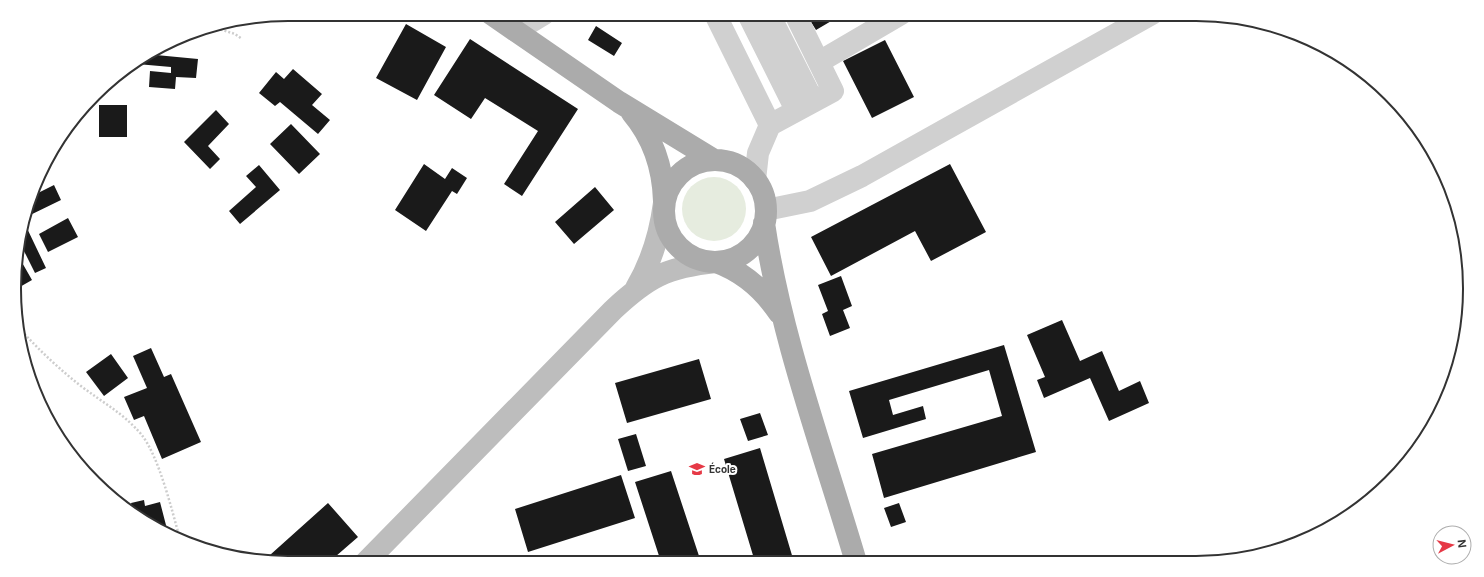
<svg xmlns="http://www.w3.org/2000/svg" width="1484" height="577" font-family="Inter,sans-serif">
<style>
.green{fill:#e6ecdf}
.building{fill:#1a1a1a}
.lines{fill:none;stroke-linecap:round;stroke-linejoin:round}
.path{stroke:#cdcdcd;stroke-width:2.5;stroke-dasharray:2 2;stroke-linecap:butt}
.minor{stroke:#d0d0d0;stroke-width:22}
.tertiary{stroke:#d0d0d0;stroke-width:22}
.secondary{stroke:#bdbdbd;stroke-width:22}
.primary{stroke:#ababab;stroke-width:22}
.labels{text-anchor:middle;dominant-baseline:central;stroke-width:4;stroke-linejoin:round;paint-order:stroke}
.poi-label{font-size:10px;font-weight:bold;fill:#333;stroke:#fff;text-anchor:start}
.rim{fill:none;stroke:#333;stroke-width:2}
</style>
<rect width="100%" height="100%" fill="#fff"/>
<!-- green -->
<path class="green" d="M682 209a32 32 0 1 1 64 0a32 32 0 1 1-64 0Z"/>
<!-- building -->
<path class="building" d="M806,14H830L833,20L816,30Z
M406,24L446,47L417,100L376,78Z
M596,26L622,43L614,56L588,40Z
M470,39L578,109L522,196L504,184L538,131L485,98L471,119L434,95Z
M885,40L914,97L872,118L843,61Z
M157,48L156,55L198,59L196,78L176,77L175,89L149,87L150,71L171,73V67L137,64V61Z
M293,69L322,94L312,105L330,120L318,134L280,102L275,106L259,93L276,72L284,79Z
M99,105H127V137H99Z
M216,110L229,124L208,146L220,159L210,169L184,142Z
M291,124L320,154L299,174L270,144Z
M424,164L445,179L452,168L467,178L457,194L452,191L426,231L395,210Z
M950,164L986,232L931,261L915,231L831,276L811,237Z
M259,165L280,190L240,224L229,211L256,187L246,176Z
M54,185L61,200L24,218L30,197Z
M595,187L614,210L574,244L555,222Z
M68,218L78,237L48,252L39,234Z
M24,222L46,268L35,273L19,241Z
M16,252L32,280L18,288Z
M841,276L852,306L843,310L850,328L830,336L822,314L828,311L818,285Z
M1062,320L1080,361L1102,351L1119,391L1140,381L1149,403L1109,421L1090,378L1044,398L1037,380L1045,377L1027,335Z
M1004,345L1036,452L884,498L872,454L1002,416L989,370L889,400L893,415L923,406L926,419L863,438L849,391Z
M151,348L164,377L171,374L201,442L162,459L144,416L134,420L124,397L147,388L133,356Z
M111,354L128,378L104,396L86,372Z
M699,359L711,399L627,423L615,383Z
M760,413L768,435L748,441L740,419Z
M636,434L646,466L628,471L618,439Z
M760,448L794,562H755L724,459Z
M671,471L701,562H661L635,482Z
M621,475L635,518L528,552L515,509Z
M144,500L145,506L160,502L167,529L160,530L134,514L131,503Z
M328,503L358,537L328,563L276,561L270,555Z
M899,503L906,522L891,527L884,508Z"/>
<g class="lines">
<!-- path -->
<path class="path" d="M213,27L235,34L242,39
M19,328C38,349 59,369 81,386C103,403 122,412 141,434C159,456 172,511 180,539"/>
<!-- minor -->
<path class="minor" d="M715,14L770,125
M748,14L796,110
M769,14L813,101
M516,31L544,14
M819,62L901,14
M755,180L758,153L770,125L833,91L795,14"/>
<!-- tertiary -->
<path class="tertiary" d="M766,210L810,201L862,176L1152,14"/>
<!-- secondary -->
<path class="secondary" d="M636,288C652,261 660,234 664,203
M365,563L613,310C648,277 667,267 716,262"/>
<!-- primary -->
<path class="primary" d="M491,14L619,102L714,160
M632,113C654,139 663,168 664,201
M664 211a51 51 0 1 1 102 0a51 51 0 1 1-102 0Z
M764,223C781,338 823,450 856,562
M716,262C743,272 763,289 779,313"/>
</g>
<!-- icons -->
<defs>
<symbol id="school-bare" viewBox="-9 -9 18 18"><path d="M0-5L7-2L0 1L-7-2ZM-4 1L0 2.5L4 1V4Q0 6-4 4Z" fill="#e63946" stroke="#fff" stroke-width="2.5" paint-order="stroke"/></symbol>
</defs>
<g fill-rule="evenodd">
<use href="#school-bare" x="686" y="458" width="22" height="22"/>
</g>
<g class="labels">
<!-- poi labels -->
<g class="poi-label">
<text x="709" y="469">École</text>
</g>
</g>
<!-- crop -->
<path d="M0 0H1484V577H0ZM288 21H1196A267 267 0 0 1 1463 288V289A267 267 0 0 1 1196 556H288A267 267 0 0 1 21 289V288A267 267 0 0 1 288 21Z" fill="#fff" fill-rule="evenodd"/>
<path class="rim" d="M288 21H1196A267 267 0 0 1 1463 288V289A267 267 0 0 1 1196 556H288A267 267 0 0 1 21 289V288A267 267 0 0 1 288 21Z"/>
<!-- north arrow -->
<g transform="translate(1452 545) rotate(83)"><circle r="19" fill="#ffffff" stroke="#adadad"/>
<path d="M0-3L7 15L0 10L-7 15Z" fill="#e63946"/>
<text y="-6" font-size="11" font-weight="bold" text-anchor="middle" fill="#333333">N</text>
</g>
</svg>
